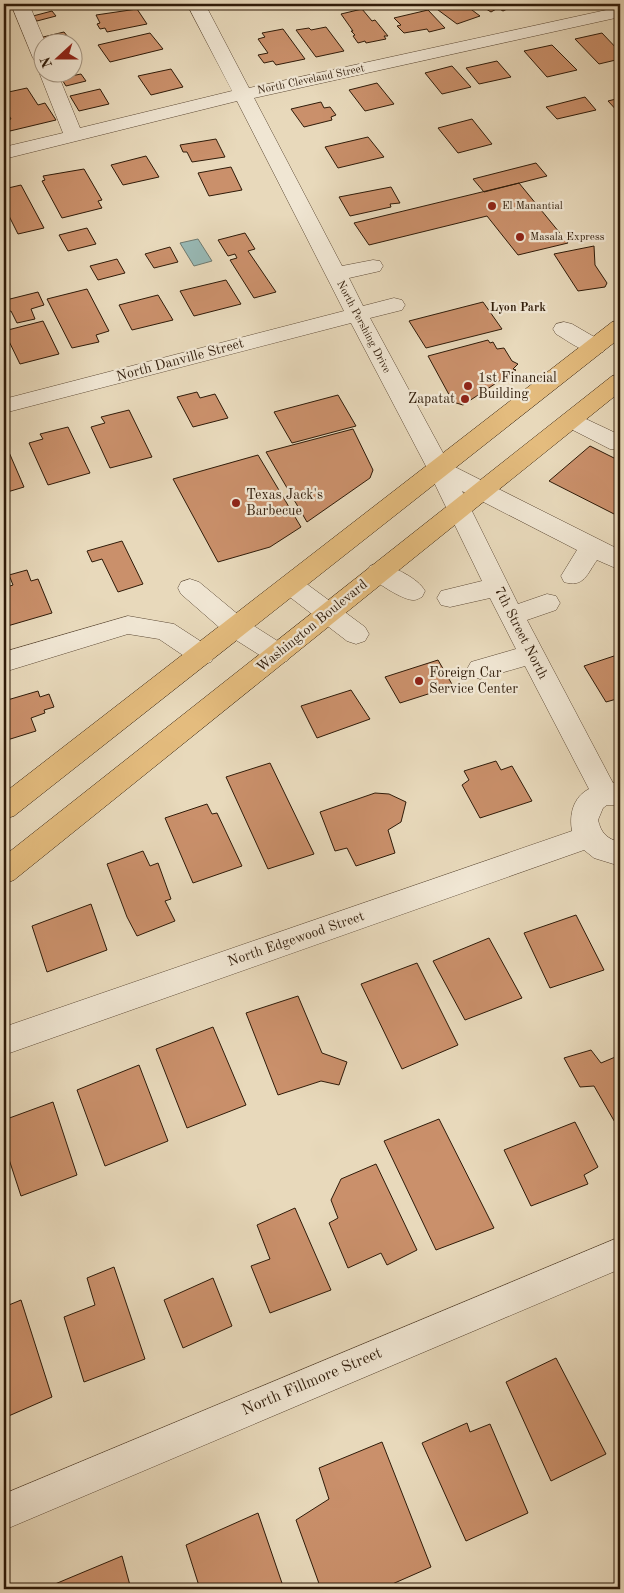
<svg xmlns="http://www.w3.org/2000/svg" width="624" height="1593" font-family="'Old Standard TT',serif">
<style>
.water{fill:#98b9b5;stroke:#6e7a70}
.building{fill:#ca906b;stroke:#2f1b09}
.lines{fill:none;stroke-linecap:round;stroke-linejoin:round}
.minor-casing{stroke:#5d4a36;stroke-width:1}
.major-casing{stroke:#2f1b09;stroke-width:1}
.minor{fill:#f0e6d3;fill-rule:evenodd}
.major{fill:#e4bc7e;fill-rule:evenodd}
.poi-dot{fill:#8f2418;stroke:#f0e6d3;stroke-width:2}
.labels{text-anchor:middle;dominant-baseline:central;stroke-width:4.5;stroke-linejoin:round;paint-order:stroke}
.far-street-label{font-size:11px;fill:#2f1b09;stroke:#f0e6d3}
.far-poi-label{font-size:11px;fill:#2f1b09;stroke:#f0e6d3;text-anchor:start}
.far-neighbourhood-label{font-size:12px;font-weight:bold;fill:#2f1b09;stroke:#f0e6d3}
.street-label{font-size:14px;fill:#2f1b09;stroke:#f0e6d3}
.poi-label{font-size:14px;fill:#2f1b09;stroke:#f0e6d3;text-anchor:start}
.near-street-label{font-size:16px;fill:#2f1b09;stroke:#f0e6d3}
</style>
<rect width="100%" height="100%" fill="#e8d9bb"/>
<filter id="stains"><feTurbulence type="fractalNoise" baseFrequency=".004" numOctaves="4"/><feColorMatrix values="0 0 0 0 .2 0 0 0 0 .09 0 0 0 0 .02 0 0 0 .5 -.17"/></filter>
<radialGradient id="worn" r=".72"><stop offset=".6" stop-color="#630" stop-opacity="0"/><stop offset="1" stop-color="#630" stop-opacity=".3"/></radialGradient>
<!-- water -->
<path class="water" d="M198,239L212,261L194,266L180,243Z"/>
<!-- building -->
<path class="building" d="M430,4H464L480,16L457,24Z
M478,4H508L506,5L511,7L503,11L498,8L491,12Z
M137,9L147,24L107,32L105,28L100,29L97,24L100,23L96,15Z
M362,9L372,21L375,20L388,36H384L386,39L366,43L365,41L358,43L353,36L355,35L351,31H353L341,14Z
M428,10L445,28L429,32L427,29L404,33L397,26L401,25L394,18Z
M52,11L56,16L37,21L33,16Z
M326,27L344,51L316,57L296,30L309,28L311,30Z
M283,29L305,59L276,65L273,61L264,63L258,55L268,53L258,39L265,37L262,33Z
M64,32L72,42L42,43L39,38Z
M150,33L163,49L110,62L98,45Z
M602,33L620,52V59L599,64L575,39Z
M552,45L577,70L547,77L524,51Z
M497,61L511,77L479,84L466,68Z
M452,66L471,87L442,94L425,73Z
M171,69L183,87L151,95L138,76Z
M81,74L86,81L66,86L61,78Z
M377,83L394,104L365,111L349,90Z
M27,88L38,105L45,103L56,120L10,131L4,121L11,119L4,107V93Z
M100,89L109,104L79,111L70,96Z
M585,97L596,110L557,119L546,107Z
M620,98V114L608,101Z
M321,102L324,108L330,107L336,115L331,117L332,120L304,127L291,109Z
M472,119L492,144L458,153L438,128Z
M368,137L384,157L338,168L325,147Z
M216,139L225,157L192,162L187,152H183L180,145Z
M146,156L159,177L123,185L111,165Z
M536,163L547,176L484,192L473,179Z
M231,167L242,190L209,196L198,173Z
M84,169L102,200L98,201L102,208L62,218L42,181L45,180L43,176Z
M519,183L568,243L518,255L487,216L369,245L354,223Z
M21,185L44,228L18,234L4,206V189Z
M391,187L400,203L390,204L391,207L350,216L339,197Z
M87,228L96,244L68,251L59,235Z
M245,233L255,249L248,251L276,292L254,298L230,260L237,258L235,254L228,256L218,240Z
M594,246L595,265L607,283L605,287L578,291L554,254Z
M170,247L178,262L154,268L145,254Z
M117,259L125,273L98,280L90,266Z
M226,280L241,304L194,316L180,291Z
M87,289L109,331L96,335L99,342L72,348L47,299Z
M38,292L44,305L31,309L35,319L17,323L11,311L4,313V306L8,305L6,300Z
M158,295L173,320L132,330L119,305Z
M483,302L502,329L426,348L409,321Z
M43,321L59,354L20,364L4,331Z
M488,340L490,343L493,342L497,349L504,348L512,361L518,364L513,369L516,370L463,405L453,402L428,356Z
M197,392L200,398L215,394L228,418L193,427L177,397Z
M338,395L356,426L292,443L274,412Z
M129,410L152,457L110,468L91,427L105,423L101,417Z
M68,427L90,473L48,485L29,443L43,439L40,434Z
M353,429L373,470L370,478L307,522L266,452Z
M5,443L24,487L4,493V444Z
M590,446L620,461V517L549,481Z
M258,455L301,527L270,547L218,562L173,479Z
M122,541L143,584L118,592L102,559L92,562L87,551Z
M27,570L31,581L38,579L52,613L4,627V588L13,585L9,575Z
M620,654V698L606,702L584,666Z
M438,660L453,686L400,703L385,677Z
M351,690L370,719L317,738L301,706Z
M38,691L40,697L49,694L54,707L44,710L45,713L31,718L36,731L4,741V701Z
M496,761L501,770L512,766L532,801L480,818L462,785L469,780L464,771Z
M270,763L314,854L268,869L226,777Z
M375,793L389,794L406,802L401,822L388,830L395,853L356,866L347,848L335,851L320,812Z
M207,804L212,814L217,813L242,866L193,883L165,818Z
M143,851L150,866L158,863L171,899L165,901L175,921L137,936L127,917L107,864Z
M91,904L107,950L47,972L32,926Z
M576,915L604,970L550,988L524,933Z
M489,938L522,998L465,1020L433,961Z
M417,963L458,1045L402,1069L361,984Z
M298,996L322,1053L347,1062L339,1085L321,1081L278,1095L246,1013Z
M213,1027L246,1105L187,1128L156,1049Z
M591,1050L601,1063L620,1055V1131L594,1086L580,1087L564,1058Z
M139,1065L168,1141L105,1166L77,1090Z
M53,1102L77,1175L21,1196L4,1144V1120Z
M439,1119L494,1228L436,1250L384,1141Z
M575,1122L598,1167L584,1175L588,1184L531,1206L504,1150Z
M376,1164L417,1250L387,1265L381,1253L348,1268L329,1223L338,1218L331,1200L341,1179Z
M295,1208L331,1290L270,1313L251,1266L270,1259L257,1225Z
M114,1267L145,1359L84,1382L64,1317L95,1305L87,1278Z
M213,1278L232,1326L183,1348L164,1300Z
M21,1300L52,1397L4,1418V1307Z
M556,1358L606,1454L551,1481L506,1382Z
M467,1423L470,1432L490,1424L528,1513L466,1541L422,1443Z
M382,1442L431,1567L381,1589H321L296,1520L329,1499L319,1468Z
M258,1513L284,1589H200L186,1545Z
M122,1556L131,1589H57L55,1584Z"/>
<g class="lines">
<defs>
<path id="minor" d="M11,4H29L45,42H42V63L36,62L33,58Z
M187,4H205L249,88L620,7V17L254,98L342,266L373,260L380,261L383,266L380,271L349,278L363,306L394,298L402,300L405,305L402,310L370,318L449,464L620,550V570L597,560C587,574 584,588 564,582L561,576L577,550L462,491L518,604L547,594L556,596L560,603L556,610L527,620L613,783H620V805H607L603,808L598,820C601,833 607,839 620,842V866L594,858L584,850L4,1055V1027L572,831C569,815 573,797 589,789L525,666L480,679L471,676L467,669L471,662L516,649L490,598L450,607L441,605L437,598L441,591L482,581L428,470L351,323L4,413V399L344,311L237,101L4,159V147L63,133L39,72L41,68L42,72H57L80,128L232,91Z
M564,322L572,324L603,342L606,347L603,352C586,356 570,342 556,334L553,329L556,324Z
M571,412L620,435V450L610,449L563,425L560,420L563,415Z
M379,563C394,567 418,578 425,591L422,597C419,598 417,600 414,600C404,601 372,581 367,572L370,566Z
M291,576L300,579L365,627L369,634L365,641L356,644L347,641L282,591L279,585L282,579Z
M190,579L199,582L246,621L287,647L291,654L287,661L278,664L269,661L228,635L181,594L178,588L181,582Z
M128,616L174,624L211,648L215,655L211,662L202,665L193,662L159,639L128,634L4,672V652Z
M620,1237V1269L4,1530V1494Z"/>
<path id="major" d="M620,320V338L14,816L4,819V793L612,322Z
M620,374V392L14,880L4,884V856L612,376Z"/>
</defs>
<!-- minor casing -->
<use href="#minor" class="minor-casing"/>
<!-- major casing -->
<use href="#major" class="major-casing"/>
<!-- minor -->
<use href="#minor" class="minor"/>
<!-- major -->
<use href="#major" class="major"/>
</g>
<!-- markers -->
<g class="poi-dot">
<circle cx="492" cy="206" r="5"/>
<circle cx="520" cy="237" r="5"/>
<circle cx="468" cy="386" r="5"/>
<circle cx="465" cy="399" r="5"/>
<circle cx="236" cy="503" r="5"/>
<circle cx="419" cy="681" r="5"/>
</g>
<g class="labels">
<!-- far-street labels -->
<g class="far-street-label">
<text transform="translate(311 80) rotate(-12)">North Cleveland Street</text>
<text transform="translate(363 327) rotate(62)">North Pershing Drive</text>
</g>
<!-- far-poi labels -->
<g class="far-poi-label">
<text x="502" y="206">El Manantial</text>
<text x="530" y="237">Masala Express</text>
</g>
<!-- far-neighbourhood labels -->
<g class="far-neighbourhood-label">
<text x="518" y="308">Lyon Park</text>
</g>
<!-- street labels -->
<g class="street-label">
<text transform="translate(180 360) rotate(-15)">North Danville Street</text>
<text transform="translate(312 626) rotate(-39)">Washington Boulevard</text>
<text transform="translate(521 633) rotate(63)">7th Street North</text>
<text transform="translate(296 939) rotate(-19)">North Edgewood Street</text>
</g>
<!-- poi labels -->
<g class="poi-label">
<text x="478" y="378">1st Financial<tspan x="478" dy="16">Building</tspan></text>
<text x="455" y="399" text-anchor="end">Zapatat</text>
<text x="246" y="495">Texas Jack's<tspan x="246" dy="16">Barbecue</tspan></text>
<text x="429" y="673">Foreign Car<tspan x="429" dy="16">Service Center</tspan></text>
</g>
<!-- near-street labels -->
<g class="near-street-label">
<text transform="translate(312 1382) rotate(-23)">North Fillmore Street</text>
</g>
</g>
<!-- margin -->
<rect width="624" height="1593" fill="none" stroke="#e8d9bb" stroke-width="20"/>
<rect x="5" y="5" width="614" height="1583" fill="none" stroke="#2f1b09" stroke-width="2.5"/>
<rect x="10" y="10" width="604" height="1573" fill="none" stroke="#2f1b09"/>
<!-- north arrow -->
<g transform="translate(58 58) rotate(249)"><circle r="24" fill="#f0e6d3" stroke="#a39582"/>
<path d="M0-4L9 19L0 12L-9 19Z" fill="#8f2418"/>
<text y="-8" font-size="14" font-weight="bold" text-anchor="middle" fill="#2f1b09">N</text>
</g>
<rect width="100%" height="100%" filter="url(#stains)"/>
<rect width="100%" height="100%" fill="url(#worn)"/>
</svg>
